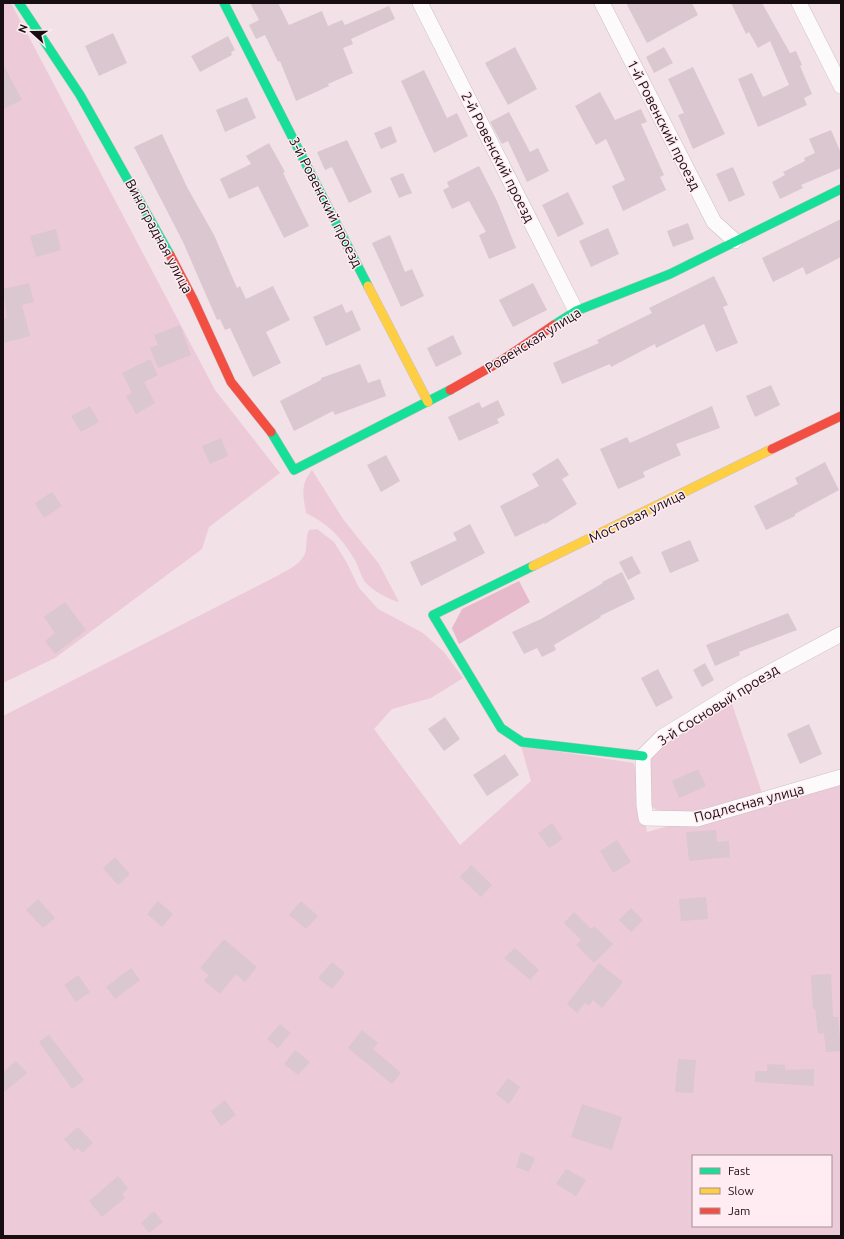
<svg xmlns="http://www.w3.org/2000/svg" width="844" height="1239" font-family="Ubuntu,sans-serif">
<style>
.green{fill:#eccad7;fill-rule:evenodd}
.forest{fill:#e6b9cb}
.building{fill:#dbc7cf}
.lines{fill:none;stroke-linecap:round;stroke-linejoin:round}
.street-casing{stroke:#ccbfc4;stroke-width:16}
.fast-casing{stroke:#ccbfc4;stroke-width:10}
.slow-casing{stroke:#ccbfc4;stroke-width:10}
.jam-casing{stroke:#ccbfc4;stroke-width:10}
.street{stroke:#fdfafc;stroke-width:15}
.fast{stroke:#16e098;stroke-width:9}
.slow{stroke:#ffcf43;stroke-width:9}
.jam{stroke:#f24e42;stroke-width:9}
.labels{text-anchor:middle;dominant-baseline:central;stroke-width:3;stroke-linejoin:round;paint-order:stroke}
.street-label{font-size:14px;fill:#180d11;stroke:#ffebf2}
</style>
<rect width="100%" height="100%" fill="#f3e1e8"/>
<!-- green -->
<path class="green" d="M3,3H11L215,390L280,473L209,527L202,549L55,658L3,683Z
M312,470L343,519L379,564L399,602C388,599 373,591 365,582C360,574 358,564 353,557C341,537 327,523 306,513C303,494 300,485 312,470Z
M317,529L334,542L347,563L359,588L378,609L423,633L444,652L463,678L431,698L392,709L374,729L460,845L531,781L521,746L634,763L647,832L841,778V1236H3V716L275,577C287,570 304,564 306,549C307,541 306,537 309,530ZM693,1156H831V1226H693Z
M731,701L763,796L683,815L662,813L649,805C649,792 645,764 651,753C662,736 712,712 731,701Z"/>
<!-- forest -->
<path class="forest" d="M519,581L530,602L459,644L452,628L462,609Z"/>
<!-- building -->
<path class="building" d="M250,3H278L289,25L322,11L328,26L342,20L345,25L389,6L395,19L351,39L353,44L343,48L353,73L328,84L329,86L296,101L280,61L278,62L265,35L256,39L249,25L259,20Z
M626,3H692L698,15L647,43Z
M731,3H762L790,53L796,51L802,65L800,66L812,94L804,98L807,105L758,127L738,79L752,73L763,97L789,85L770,41L758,48L749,32L746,34Z
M113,33L127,63L99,76L85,46Z
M228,36L235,50L231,52L232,55L200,72L191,56Z
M515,47L537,89L508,105L485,63Z
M664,47L673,63L654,73L646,57Z
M3,64L22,100L3,109Z
M693,67L725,134L693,149L678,115L684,113L668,79Z
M424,70L447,118L457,113L468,136L434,153L401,81Z
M600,92L615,120L641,109L647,122L641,124L664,175L660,177L666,190L623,211L612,186L625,180L606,139L596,145L575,106Z
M247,97L256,118L225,132L216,110Z
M509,112L530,152L538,148L549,171L527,182L508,141L502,144L490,122Z
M391,126L397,142L381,149L374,133Z
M831,130L841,153V168L801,185L803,188L780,199L772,182L785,175L783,172L805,161L804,158L815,153L809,139Z
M162,134L187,187L214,235L237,288L240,286L246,299L273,286L290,320L266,332L281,363L253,377L230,328L225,330L220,319L217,320L183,242L134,147Z
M347,140L372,192L349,203L332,167L325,170L317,152Z
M269,143L285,172L283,173L309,226L284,238L258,186L229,199L220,179L251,164L246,156Z
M479,166L497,201L516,248L489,259L479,235L486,232L469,201L452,209L443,190L449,187L447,182Z
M733,167L745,195L729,202L716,174Z
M403,173L412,193L399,198L390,178Z
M568,192L584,224L558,237L542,205Z
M841,219V257L806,275L803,267L773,282L762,258Z
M688,223L694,239L673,247L667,231Z
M608,228L619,254L591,267L579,241Z
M56,229L61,250L36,257L30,236Z
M390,235L405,272L412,269L424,296L401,307L372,243Z
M714,276L728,305L723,307L738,343L716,352L704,324L656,348L655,344L611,367L610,364L562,384L553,363L599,343L597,340L652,313L649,308Z
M29,283L34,302L22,305L30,336L3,343V319L7,318L3,289Z
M533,283L547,310L513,327L499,300Z
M342,304L346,313L352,310L361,330L326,346L313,317Z
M180,325L191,355L158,368L150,348L158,345L154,335Z
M453,335L462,354L436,367L427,348Z
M150,359L158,375L144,382L155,403L136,414L126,396L132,393L122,373Z
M360,364L368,383L380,379L386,396L335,415L333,411L294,431L280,401L321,380V378Z
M771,385L780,405L755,417L746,396Z
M498,400L505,415L497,419L499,423L459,441L448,417L479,402L482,408Z
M90,406L99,422L81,432L71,416Z
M712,406L720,428L676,444L681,455L643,472L645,477L618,489L600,449L627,437L630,443Z
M221,438L228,456L210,464L202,446Z
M386,455L400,481L381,492L367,465Z
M558,458L569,475L562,479L577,504L545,524L544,523L515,537L500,506L539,486L532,474Z
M825,462L839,490L795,514V516L766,530L754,506L798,484L795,478Z
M52,492L62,506L44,518L35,503Z
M470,524L485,553L421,586L410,562L457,540L453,533Z
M690,540L699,561L670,573L661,552Z
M632,556L641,573L628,580L619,562Z
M622,572L635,599L600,616L601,617L554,645L556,650L542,657L537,648L524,654L512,632L541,619L603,583L602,582Z
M65,602L86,630L55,654L45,641L55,633L44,617Z
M788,613L797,630L739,652L740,655L715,666L706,645Z
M705,663L714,680L702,687L693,670Z
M658,669L673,698L656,707L641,678Z
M445,717L460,739L444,751L428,729Z
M809,724L822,754L800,764L787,734Z
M505,754L519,775L487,796L473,775Z
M698,769L706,786L679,798L672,781Z
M552,823L563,839L549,848L538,833Z
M716,830L717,842L729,841L730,857L689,861L686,832Z
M617,840L631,862L613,873L600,851Z
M115,857L130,874L118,885L103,868Z
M471,865L492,885L481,897L460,877Z
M706,897L708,919L681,921L679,899Z
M38,899L55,918L43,928L26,910Z
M158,901L173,914L162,927L147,914Z
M301,901L318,916L306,929L289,915Z
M631,908L643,920L631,932L619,920Z
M574,912L591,929L594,926L613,944L594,963L576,945L581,940L564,923Z
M224,939L257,967L245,982L236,974L220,994L204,981L209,975L200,968Z
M515,948L539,970L530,980L504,958Z
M332,962L345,973L332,989L318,978Z
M599,963L623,982L602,1008L593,1000L589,1006L585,1003L577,1013L567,1004Z
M131,968L140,980L115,999L106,987Z
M831,974L833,1017H838L841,1051L826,1052L824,1033L818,1034L815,1009H813L811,975Z
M78,975L90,992L76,1002L64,985Z
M280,1024L291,1033L278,1048L267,1039Z
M362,1030L378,1043L373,1049L401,1073L392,1084L348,1048Z
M49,1035L84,1080L72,1089L39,1042Z
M295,1050L310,1062L298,1075L284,1064Z
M678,1059L696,1060L693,1093L675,1092Z
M16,1061L27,1073L3,1093V1072Z
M767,1064L785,1065V1070L814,1069V1086L755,1082V1071H767Z
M508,1078L520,1087L509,1104L496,1094Z
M225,1100L236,1115L221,1126L211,1111Z
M582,1104L622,1117L612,1150L571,1137Z
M78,1127L93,1143L82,1153L78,1148L74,1151L64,1139Z
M521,1152L535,1158L529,1172L516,1167Z
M566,1169L586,1180L576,1196L556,1184Z
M118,1176L128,1188L122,1194L125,1198L102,1217L89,1201Z
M154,1211L163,1222L149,1233L141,1223Z"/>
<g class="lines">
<defs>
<path id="street" d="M420,3L576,311
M602,3L714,222L735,241
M799,3L841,86
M841,634L748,684L662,737L643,756L644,805L646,818L697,819L841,777"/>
<path id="fast" d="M19,3L80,95L170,255
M224,3L368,286
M554,325L576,311L670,274L841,189
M271,432L294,470L450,390
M533,566L433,615L501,728L522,742L643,756"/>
<path id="slow" d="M368,286L428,402
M533,566L772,449"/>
<path id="jam" d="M170,255L193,299L231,382L271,432
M450,390L501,361L554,325
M772,449L841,416"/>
</defs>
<!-- street casing -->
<use href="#street" class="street-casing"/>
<!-- fast casing -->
<use href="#fast" class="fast-casing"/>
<!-- slow casing -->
<use href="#slow" class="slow-casing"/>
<!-- jam casing -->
<use href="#jam" class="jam-casing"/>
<!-- street -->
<use href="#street" class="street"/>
<!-- fast -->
<use href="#fast" class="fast"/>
<!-- slow -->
<use href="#slow" class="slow"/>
<!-- jam -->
<use href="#jam" class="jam"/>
</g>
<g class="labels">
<!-- street labels -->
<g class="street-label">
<text transform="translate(664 125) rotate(63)">1-й Ровенский проезд</text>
<text transform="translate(498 157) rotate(63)">2-й Ровенский проезд</text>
<text transform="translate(326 202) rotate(63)">3-й Ровенский проезд</text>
<text transform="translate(159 236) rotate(62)">Виноградная улица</text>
<text transform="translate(533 340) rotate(-32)">Ровенская улица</text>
<text transform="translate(637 516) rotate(-26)">Мостовая улица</text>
<text transform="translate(718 705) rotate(-32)">3-й Сосновый проезд</text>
<text transform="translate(749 803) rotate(-15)">Подлесная улица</text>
</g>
</g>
<!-- border -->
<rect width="844" height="1239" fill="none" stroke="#180d11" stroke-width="8"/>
<!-- legend -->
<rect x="692" y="1155" width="140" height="72" fill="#ffebf2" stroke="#a39298"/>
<rect x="700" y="1168" width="20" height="6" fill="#16e098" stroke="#a39298"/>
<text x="728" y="1175" font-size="12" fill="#180d11">Fast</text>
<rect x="700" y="1188" width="20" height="6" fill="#ffcf43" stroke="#a39298"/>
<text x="728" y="1195" font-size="12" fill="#180d11">Slow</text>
<rect x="700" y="1208" width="20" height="6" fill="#f24e42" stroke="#a39298"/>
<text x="728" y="1215" font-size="12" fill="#180d11">Jam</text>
<!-- north arrow -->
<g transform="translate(32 32) rotate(291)" stroke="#ffebf2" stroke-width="3" paint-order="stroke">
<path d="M0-3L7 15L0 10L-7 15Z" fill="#180d11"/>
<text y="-6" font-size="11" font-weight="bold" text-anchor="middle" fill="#180d11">N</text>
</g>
</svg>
